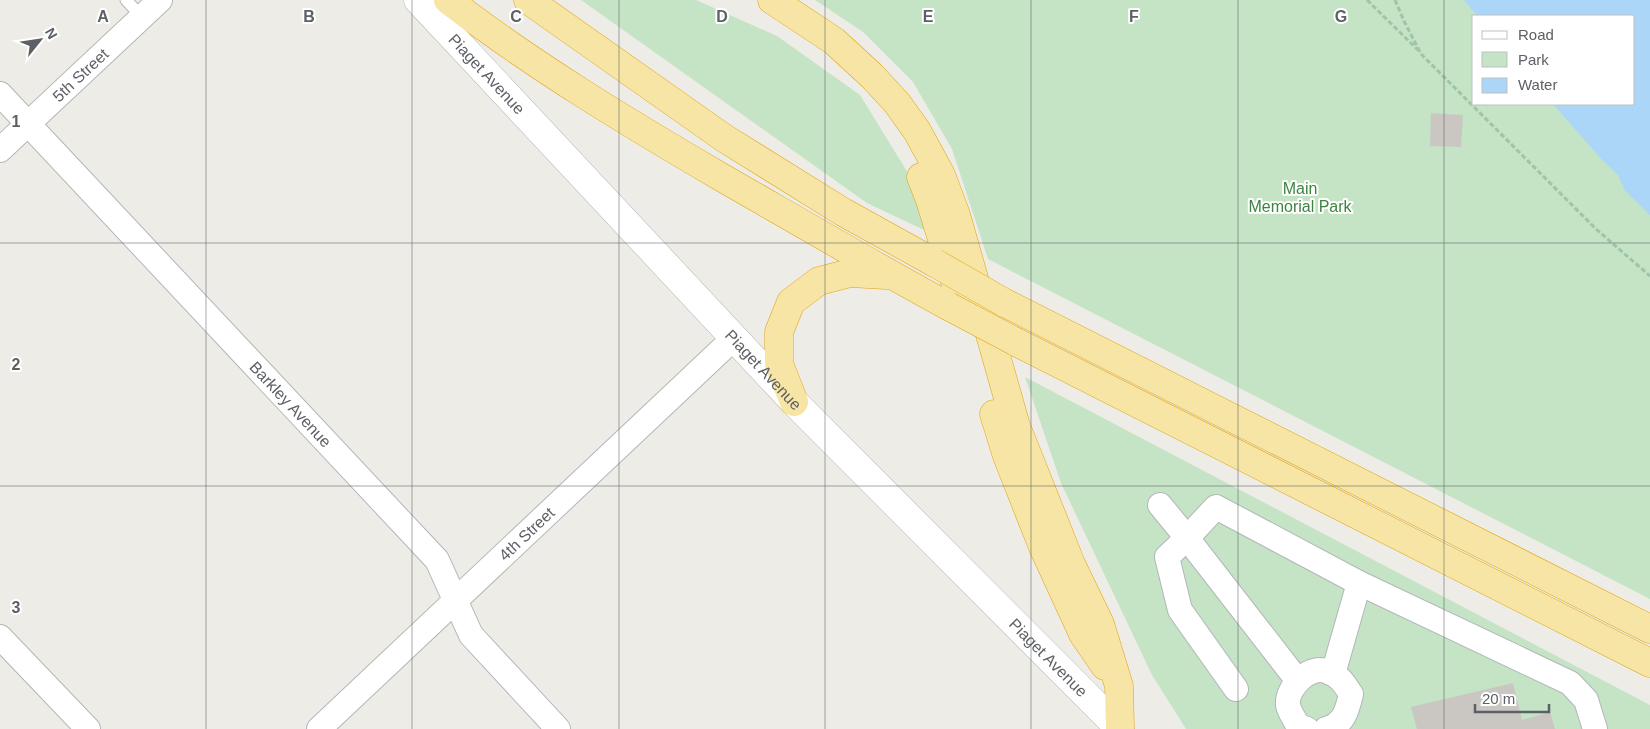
<svg xmlns="http://www.w3.org/2000/svg" width="1650" height="729" font-family="Arial,sans-serif">
<style>
.green{fill:#c4e4c5;fill-rule:evenodd}
.water{fill:#acd6f8}
.building{fill:#cac7c2}
.lines{fill:none;stroke-linecap:round;stroke-linejoin:round}
.service-casing{stroke:#b3b6b9;stroke-width:13}
.minor-casing{stroke:#b3b6b9;stroke-width:26}
.tertiary-casing{stroke:#b3b6b9;stroke-width:29}
.trunk-casing{stroke:#e1a213;stroke-width:29}
.path{stroke:#9ec4a9;stroke-width:3;stroke-dasharray:5 2.5;stroke-linecap:butt}
.service{stroke:#fff;stroke-width:11}
.minor{stroke:#fff;stroke-width:24}
.tertiary{stroke:#fff;stroke-width:28}
.trunk{stroke:#f6e5a4;stroke-width:28}
.trunk-bridge-casing{stroke:#e1a213;stroke-width:29;stroke-linecap:butt}
.trunk-bridge{stroke:#f6e5a4;stroke-width:28}
.grid{fill:none;stroke:#5d6165;stroke-width:1;stroke-opacity:0.55}
.labels{text-anchor:middle;dominant-baseline:central;stroke-width:4;stroke-linejoin:round;paint-order:stroke}
.street-label{font-size:16px;fill:#5d6165;stroke:#fff}
.park-label{font-size:16px;fill:#3d8441;stroke:#fff}
.grid-label{font-size:16px;text-anchor:middle;font-weight:bold;fill:#5d6165;stroke:#fff;stroke-width:4;stroke-linejoin:round;paint-order:stroke}
</style>
<rect width="100%" height="100%" fill="#eeece6"/>
<!-- green -->
<path class="green" d="M581,0H696L777,36L860,95L908,173L939,237L867,203Z
M815,0H1650V599L988,259L952,149L913,82L863,32ZM1474,16H1634V104H1474Z
M1025,377L1650,705V729H1186L1152,675L1061,483Z"/>
<!-- water -->
<path class="water" d="M1464,0H1650V215L1625,191L1618,175L1601,159L1553,104H1634V16H1477Z"/>
<!-- building -->
<path class="building" d="M1431,113L1463,115L1461,147L1430,146Z
M1513,683L1522,720L1550,712L1555,729H1417L1411,707Z"/>
<g class="lines">
<defs>
<path id="service" d="M126,0L142,17"/>
<g id="minor">
<path id="s1" d="M0,94L437,560L471,635L558,729"/>
<path id="s2" d="M0,150L160,0"/>
<path d="M1160,505L1187,538L1167,557L1180,610L1236,689"/>
<path d="M0,637L88,729"/>
<path d="M1333,674L1359,583L1570,683L1586,700L1595,729"/>
<path d="M1298,681L1187,538L1216,507L1359,583"/>
<path id="s3" d="M319,729L734,338"/>
<path d="M1307,729L1298,726C1296,721 1289,712 1288,705C1286,688 1309,665 1326,671C1339,675 1344,683 1351,694C1347,711 1344,724 1326,729"/>
</g>
<g id="tertiary">
<path id="s4" d="M418,0L794,402L1120,729"/>
</g>
<path id="trunk" d="M448,0C534,66 627,122 721,177C796,220 871,264 948,306
M528,0L724,138L843,212L935,263
M772,0L834,41L872,76L897,103L917,131L941,175L956,215L1016,426L1071,564L1100,624L1119,686L1120,728
M921,177L930,200L957,288
M1005,303L1650,629
M1016,342L1650,663
M794,402L779,364V332L791,302L819,281L850,273L886,275
M994,414L1007,456L1043,547L1083,634L1105,666"/>
</defs>
<!-- service casing -->
<use href="#service" class="service-casing"/>
<!-- minor casing -->
<use href="#minor" class="minor-casing"/>
<!-- tertiary casing -->
<use href="#tertiary" class="tertiary-casing"/>
<!-- trunk casing -->
<use href="#trunk" class="trunk-casing"/>
<!-- path -->
<path class="path" d="M1367,0L1418,50
M1395,0L1404,21L1421,54L1596,229L1650,276"/>
<!-- service -->
<use href="#service" class="service"/>
<!-- minor -->
<use href="#minor" class="minor"/>
<!-- tertiary -->
<use href="#tertiary" class="tertiary"/>
<!-- trunk -->
<use href="#trunk" class="trunk"/>
<defs>
<path id="trunk-bridge" d="M935,263L1005,303
M948,306L1016,342"/>
</defs>
<!-- trunk-bridge casing -->
<use href="#trunk-bridge" class="trunk-bridge-casing"/>
<!-- trunk-bridge -->
<use href="#trunk-bridge" class="trunk-bridge"/>
</g>
<!-- grid -->
<path class="grid" d="M206,0V729M412,0V729M619,0V729M825,0V729M1031,0V729M1238,0V729M1444,0V729M0,243H1650M0,486H1650"/>
<g class="labels">
<!-- street labels -->
<g class="street-label">
<text stroke="none"><textPath href="#s4" startOffset="101">Piaget Avenue</textPath></text>
<text stroke="none"><textPath href="#s2" startOffset="110">5th Street</textPath></text>
<text stroke="none"><textPath href="#s4" startOffset="506">Piaget Avenue</textPath></text>
<text stroke="none"><textPath href="#s1" startOffset="425">Barkley Avenue</textPath></text>
<text stroke="none"><textPath href="#s3" startOffset="285">4th Street</textPath></text>
<text stroke="none"><textPath href="#s4" startOffset="911">Piaget Avenue</textPath></text>
</g>
<!-- park labels -->
<g class="park-label">
<text x="1300" y="188">Main<tspan x="1300" dy="18">Memorial Park</tspan></text>
</g>
</g>
<g class="grid-label">
<text x="103" y="22">A</text>
<text x="309" y="22">B</text>
<text x="516" y="22">C</text>
<text x="722" y="22">D</text>
<text x="928" y="22">E</text>
<text x="1134" y="22">F</text>
<text x="1341" y="22">G</text>
<text x="16" y="127">1</text>
<text x="16" y="370">2</text>
<text x="16" y="613">3</text>
</g>
<!-- legend -->
<rect x="1472" y="15" width="162" height="90" fill="#ffffff" stroke="#bec0c1"/>
<rect x="1482" y="31" width="25" height="8" fill="#ffffff" stroke="#bec0c1"/>
<text x="1518" y="40" font-size="15" fill="#5d6165">Road</text>
<rect x="1482" y="52" width="25" height="15" fill="#c4e4c5" stroke="#bec0c1"/>
<text x="1518" y="65" font-size="15" fill="#5d6165">Park</text>
<rect x="1482" y="78" width="25" height="15" fill="#acd6f8" stroke="#bec0c1"/>
<text x="1518" y="90" font-size="15" fill="#5d6165">Water</text>
<!-- north arrow -->
<g transform="translate(40 40) rotate(60)" stroke="#ffffff" stroke-width="4" paint-order="stroke">
<path d="M0-4L9 19L0 12L-9 19Z" fill="#5d6165"/>
<text y="-8" font-size="14" font-weight="bold" text-anchor="middle" fill="#5d6165">N</text>
</g>
<!-- scale -->
<path d="M1475 704v8h74v-8" fill="none" stroke="#5d6165" stroke-width="2.5"/>
<text x="1482" y="704" font-size="15" fill="#5d6165" stroke="#ffffff" stroke-width="4" paint-order="stroke">20 m</text>
</svg>
